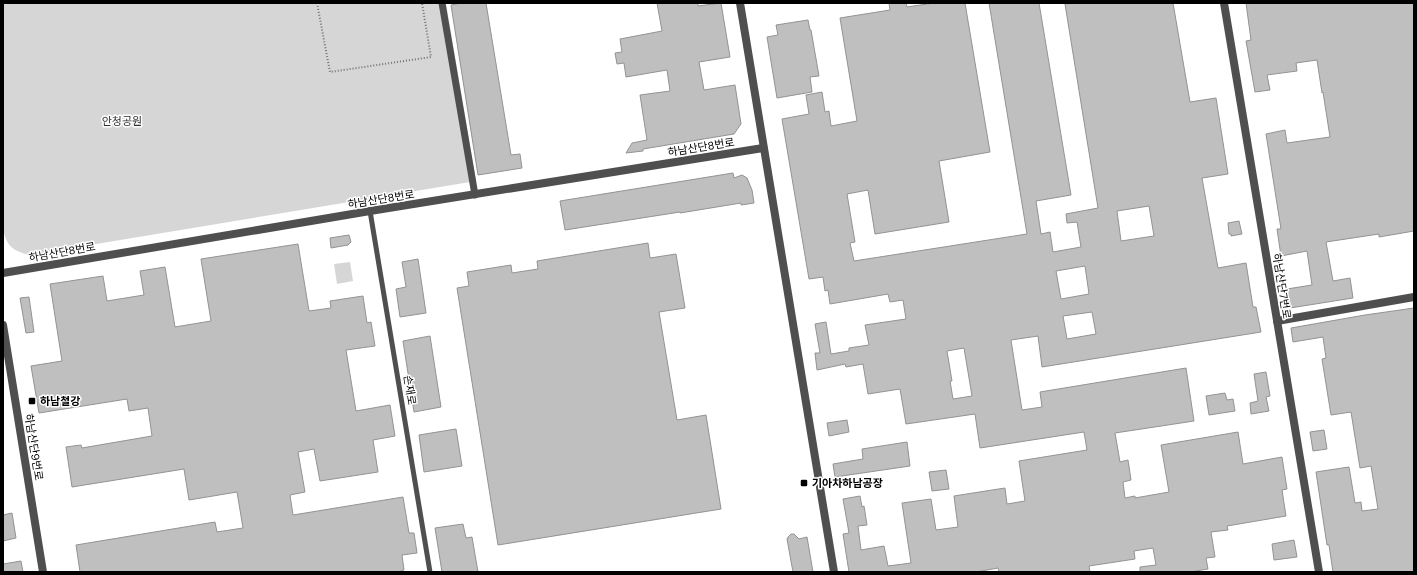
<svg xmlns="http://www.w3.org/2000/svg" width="1417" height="575" font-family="'DM Sans','Noto Sans KR',sans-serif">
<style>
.green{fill:#d6d6d6}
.building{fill:#bfbfbf;stroke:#939393;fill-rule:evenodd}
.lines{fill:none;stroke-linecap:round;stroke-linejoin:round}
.path{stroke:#717171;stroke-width:2;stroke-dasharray:1 2;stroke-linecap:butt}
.service{stroke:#4f4f4f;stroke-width:5}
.pedestrian{stroke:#4f4f4f;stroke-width:7}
.minor{stroke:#4f4f4f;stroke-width:8}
.tertiary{stroke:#4f4f4f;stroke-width:8}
.poi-dot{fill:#000;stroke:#fff;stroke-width:1.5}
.labels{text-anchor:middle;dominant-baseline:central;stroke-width:3;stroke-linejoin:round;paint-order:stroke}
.park-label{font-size:11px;fill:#2d2d2d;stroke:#fff}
.street-label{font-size:11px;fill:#000;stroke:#fff}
.poi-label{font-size:11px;font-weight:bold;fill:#000;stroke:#fff;text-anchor:start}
</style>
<rect width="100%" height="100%" fill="#fff"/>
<!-- green -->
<path class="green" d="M3,3H446L476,181L30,255C13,251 6,246 3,228Z
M350,262L353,281L337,284L334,264Z"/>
<!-- building -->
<path class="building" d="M461,3H486L511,155L520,154L522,168L478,175L451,5Z
M657,3H698V6L721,3L730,57L699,62L704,90L735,85L741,124L734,134L643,149V151L626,153L632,143L647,140L640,95L670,91L667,70L626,77L624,63L617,64L615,53L622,52L620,39L662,31Z
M889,3H906L907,7L934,3H965L990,152L939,161L949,222L875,234L868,190L847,194L855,242L850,243L854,261L1027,234L989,3H1039L1071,195L1036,201L1041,234L1050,232L1053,252L1081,247L1077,222L1067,223L1066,214L1098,208L1065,4L1072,3H1173L1190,102L1216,98L1228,174L1202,178L1218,268L1246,263L1253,307H1256L1261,332L1042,367L1038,336L1011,340L1022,410L1042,407L1040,392L1186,368L1194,421L1115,433L1120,462L1128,460L1131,480L1123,482L1125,498L1135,496V498L1169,492L1161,445L1238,432L1243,464L1282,457L1287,489L1282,490L1286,516L1227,526L1228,530L1211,532L1215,557L1206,558L1208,569L1190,572H1140V567L1156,565L1153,548L1134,551L1135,559L1089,566L1090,572H999L998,568L976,572H849L843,534L849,533L843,499L860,496L862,507L864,506L867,525L858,526L861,550L884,546L888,566L911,563L902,503L931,499L936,530L958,527L954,496L1005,488L1007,504L1025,501L1019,461L1087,450L1084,432L980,448L975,414L906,424L900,389L868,394L863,364L846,367L845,364L817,370L815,353H820L815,324L826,322L831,354L849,351V348L869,345L865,325L906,319L903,300L890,302L888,294L830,304L828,290L825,291L823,277L809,279L782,119L809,114L806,95L822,92L825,112L829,111L831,126L857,121L840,18L890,10ZM1149,206L1154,236L1121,241L1117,211ZM1085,266L1089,294L1061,299L1056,271ZM1092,312L1096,334L1067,339L1063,316ZM964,348L972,396L953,399L950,381H952L947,351Z
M1246,3H1414V231L1379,237V234L1326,242L1333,281L1350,278L1353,298L1290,308L1287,289L1312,285L1307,251L1281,256L1277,229H1281L1266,134L1285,130L1287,143L1330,137L1323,92L1322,93L1317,60L1296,63L1297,71L1267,75L1270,90L1255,92L1246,41L1251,40Z
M808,20L810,30H811L819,76L810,77L812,92L777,98L767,37L778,35L776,25Z
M733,173L734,178L742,175L747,178L752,190L754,203L741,205V203L680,213V212L565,230L560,201Z
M1239,221L1242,234L1231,236V234H1229L1228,223Z
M349,235L351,242L348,245L331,248L330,238Z
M648,243L650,258L676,254L685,308L659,312L677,420L706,415L721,509L498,545L457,288L469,286L467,272L511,265L512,273L538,269L537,261Z
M298,244L309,311L331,308L330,301L363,296L367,323L371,322L375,346L346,350L356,411L390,405L395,436L373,440L378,472L320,481L314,449L298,452L305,492L290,495L293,515L403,497L409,533H414L417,553L402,555L404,570L398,572H80L76,545L215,522L217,532L243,528L237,492L189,500L184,469L72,487L66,447L81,445L82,448L152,436L148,408L129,411L127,399L39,413L31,366L62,361L50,284L103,276L107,301L144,295L140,271L165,267L175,327L211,321L201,259Z
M418,259L426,313L400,317L396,289L406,287L402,262Z
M29,297L34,332L26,333L20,298Z
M1414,308V572H1333L1329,545H1327L1316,472L1349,467L1355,503L1361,502L1362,511L1378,509L1371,466L1360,468L1351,412L1331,415L1322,359L1326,358L1323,337L1293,342L1291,328L1365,315Z
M430,336L441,407L414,412L403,341Z
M1266,372L1270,396L1266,397L1269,411L1251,414L1250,403L1258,401L1254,374Z
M1225,393L1227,400L1233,399L1235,411L1209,415L1206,396Z
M847,420L849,432L829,436L827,423Z
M456,429L462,466L424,472L419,435Z
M1324,430L1327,449L1313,451L1310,432Z
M907,442L910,466L835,477L833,464L863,459L862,449Z
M946,470L949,489L932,491L929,472Z
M12,513L16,538L3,541V515Z
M463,524L466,538L472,537L478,572H442L435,528Z
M791,534H794L799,539L807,537L813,572H793L787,539L788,537Z
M1294,540L1297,557L1274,560L1272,544Z
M21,561L23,572H3V564Z"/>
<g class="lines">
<!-- path -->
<path class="path" d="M317,3L330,72L431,57L422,3"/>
<!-- service -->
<path class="service" d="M370,211L430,572"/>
<!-- pedestrian -->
<path class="pedestrian" d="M442,3L475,195"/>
<!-- minor -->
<path class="minor" d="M3,273L370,211L763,148
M1277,321L1414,297"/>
<!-- tertiary -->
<path class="tertiary" d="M740,3L834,572
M1224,3L1319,572
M3,325L43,572"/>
</g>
<!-- markers -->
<g class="poi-dot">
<rect x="28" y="397" width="8" height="8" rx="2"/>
<rect x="800" y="479" width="8" height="8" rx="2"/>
</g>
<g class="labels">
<!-- park labels -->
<g class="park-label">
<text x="122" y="121">안청공원</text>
</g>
<!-- street labels -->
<g class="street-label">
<text transform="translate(701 147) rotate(-9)">하남산단8번로</text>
<text transform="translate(381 199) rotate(-9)">하남산단8번로</text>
<text transform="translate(62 252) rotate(-10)">하남산단8번로</text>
<text transform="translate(1282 286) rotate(81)">하남산단7번로</text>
<text transform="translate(410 390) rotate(81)">손재로</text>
<text transform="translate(34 447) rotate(81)">하남산단9번로</text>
</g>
<!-- poi labels -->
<g class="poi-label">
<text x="40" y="401">하남철강</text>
<text x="812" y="483">기아차하남공장</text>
</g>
</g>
<!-- border -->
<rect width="1417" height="575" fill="none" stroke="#000000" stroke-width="8"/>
</svg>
